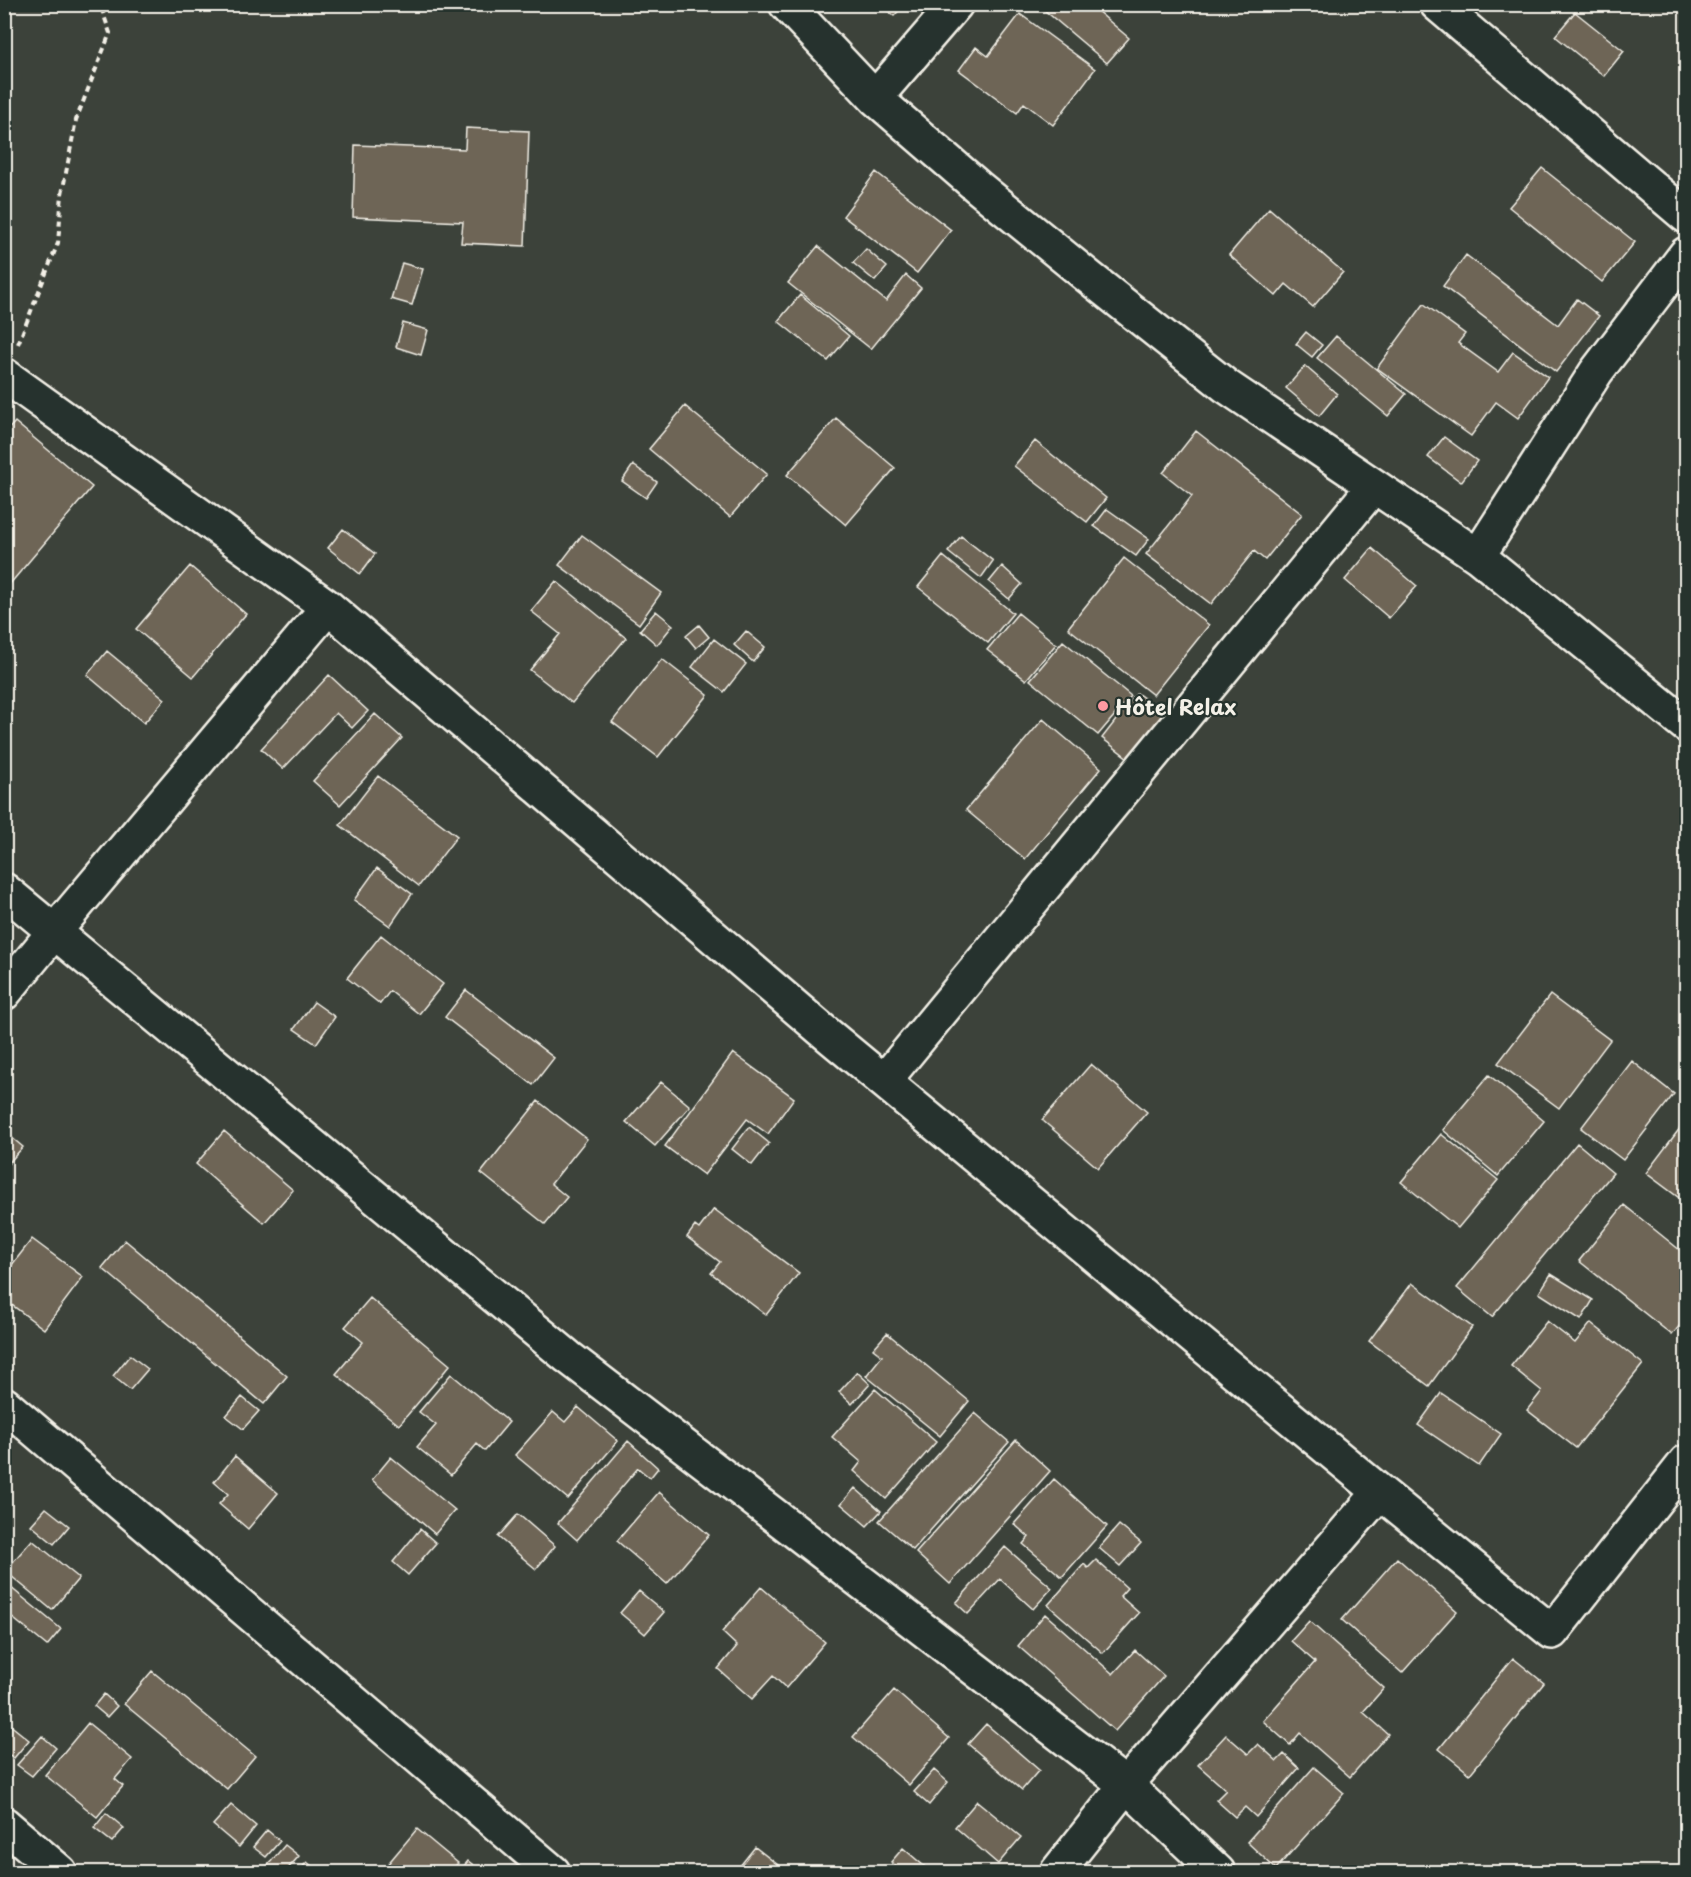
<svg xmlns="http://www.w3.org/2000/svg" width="1691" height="1877" font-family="'Playpen Sans',sans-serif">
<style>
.building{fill:#6e6557;stroke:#f4f1e8;stroke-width:1.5}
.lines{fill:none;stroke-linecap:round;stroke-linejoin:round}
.minor-casing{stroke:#f4f1e8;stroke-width:38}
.path{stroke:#f4f1e8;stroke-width:4;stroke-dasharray:6 4.5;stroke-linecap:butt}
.minor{stroke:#26332d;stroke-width:33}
.poi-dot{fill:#ff9aa2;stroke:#26332d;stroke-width:2}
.labels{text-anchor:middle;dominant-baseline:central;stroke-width:4.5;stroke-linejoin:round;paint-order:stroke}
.poi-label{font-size:21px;font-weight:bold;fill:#f4f1e8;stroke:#26332d;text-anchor:start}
</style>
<rect width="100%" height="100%" fill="#3c423a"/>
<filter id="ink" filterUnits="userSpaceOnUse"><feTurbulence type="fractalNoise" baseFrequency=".0167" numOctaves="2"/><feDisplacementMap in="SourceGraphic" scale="12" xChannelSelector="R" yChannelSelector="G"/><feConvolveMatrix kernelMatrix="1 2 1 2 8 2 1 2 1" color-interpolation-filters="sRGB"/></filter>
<g filter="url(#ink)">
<!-- building -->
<path class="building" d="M880,4H905L894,16Z
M1037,4H1089L1129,38L1107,63Z
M1575,12L1624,51L1604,76L1555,36Z
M1020,14L1095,69L1053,125L1024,103L1017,113L959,70L976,47L988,56Z
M466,128L529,131L525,246L461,243L463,222L353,217L355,145L465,149Z
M1542,168L1635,242L1602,282L1509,207Z
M876,172L951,230L917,273L843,216Z
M1269,208L1343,272L1313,307L1286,284L1276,296L1229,255Z
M818,246L886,301L906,275L921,288L871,349L788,283Z
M866,249L887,267L875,281L853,263Z
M1466,255L1558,325L1577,299L1599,316L1556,372L1443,286Z
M402,263L423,269L412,305L391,299Z
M800,295L849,336L828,361L778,321Z
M1424,304L1465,334L1458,343L1498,372L1513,352L1548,377L1518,418L1496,402L1471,436L1377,368Z
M403,323L428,330L421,355L396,347Z
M1306,332L1322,345L1312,357L1296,344Z
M1336,336L1406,394L1388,416L1317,358Z
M1305,366L1337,394L1319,416L1286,388Z
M685,406L767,474L730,517L649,449Z
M836,418L895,468L846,525L787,475Z
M15,422L92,487L4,591V434Z
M1196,431L1302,514L1265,560L1254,551L1211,604L1146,554L1192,496L1163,473Z
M1444,437L1477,461L1461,482L1428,457Z
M1035,441L1106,498L1087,522L1014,466Z
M633,465L657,482L646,498L622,481Z
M1107,509L1149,539L1136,556L1094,526Z
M343,529L375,554L360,574L328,548Z
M582,535L661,593L639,624L559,565Z
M961,536L993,561L981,578L948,552Z
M1372,548L1417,586L1389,618L1345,580Z
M943,556L1013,613L988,643L918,587Z
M1124,558L1209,625L1153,695L1068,628Z
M190,566L246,614L193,677L136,629Z
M1002,566L1022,584L1009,599L989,582Z
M556,581L626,638L572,703L530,670L560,634L531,611Z
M656,611L673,625L657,645L640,630Z
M1018,613L1056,644L1026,680L987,650Z
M699,625L709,637L696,648L686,636Z
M746,631L765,647L753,662L734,645Z
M714,639L746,664L724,692L692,667Z
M1063,641L1131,696L1098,735L1030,680Z
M107,651L165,699L144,723L87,675Z
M662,659L708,695L658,757L612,722Z
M329,675L368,711L352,728L336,713L283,769L261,749Z
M1137,693L1172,719L1137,765L1102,738Z
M375,714L402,738L340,805L313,781Z
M1043,719L1101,768L1025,859L966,810Z
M378,776L457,836L419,886L340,825Z
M377,868L412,894L390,926L354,900Z
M381,935L443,984L419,1014L390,991L380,1004L347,978Z
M466,990L554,1058L533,1085L445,1017Z
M1550,995L1610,1040L1559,1108L1498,1063Z
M314,1002L335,1017L316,1044L294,1029Z
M733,1053L794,1098L768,1134L747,1119L704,1175L665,1146Z
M1632,1061L1674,1094L1623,1160L1581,1128Z
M1091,1064L1147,1112L1098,1168L1042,1120Z
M1489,1075L1544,1121L1498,1176L1443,1130Z
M661,1082L690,1106L655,1146L626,1122Z
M538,1101L587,1139L551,1184L567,1197L545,1224L481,1173Z
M1684,1123L1686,1125V1203L1646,1173Z
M749,1127L769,1143L752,1165L732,1149Z
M4,1131L23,1147L7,1165L4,1164Z
M224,1131L293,1190L264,1223L196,1164Z
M1441,1134L1498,1180L1458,1228L1401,1182Z
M1577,1143L1613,1173L1492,1317L1457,1288Z
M1624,1205L1686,1255V1318L1672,1335L1579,1261Z
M714,1209L799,1273L766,1315L711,1273L720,1262L687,1237L695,1226L699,1229Z
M32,1239L83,1277L44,1329L4,1299V1275Z
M125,1240L287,1376L264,1404L102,1268Z
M1551,1274L1593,1300L1581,1320L1539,1293Z
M1412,1283L1472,1327L1429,1386L1369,1341Z
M370,1298L450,1365L399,1425L336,1374L363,1342L345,1327Z
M1547,1321L1575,1343L1591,1323L1643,1364L1576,1448L1527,1410L1542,1391L1511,1366Z
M887,1333L969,1401L940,1436L866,1376L882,1356L873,1349Z
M130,1355L148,1369L130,1390L113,1376Z
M857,1372L870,1384L852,1404L839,1392Z
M451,1374L509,1422L485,1451L477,1444L451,1475L417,1447L436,1425L419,1412Z
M875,1389L936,1442L886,1499L854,1471L861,1462L832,1437Z
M1441,1393L1501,1434L1479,1466L1418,1425Z
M242,1397L259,1411L243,1429L226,1416Z
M578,1407L618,1441L568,1499L515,1455L553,1412L565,1422Z
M975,1413L1009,1442L913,1550L879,1521Z
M1016,1440L1050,1471L950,1584L916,1553Z
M628,1441L658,1468L650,1478L638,1468L577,1540L558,1523Z
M235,1456L278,1493L248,1529L219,1504L228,1494L214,1482Z
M391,1457L455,1510L435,1534L372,1480Z
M1054,1479L1107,1526L1062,1577L1023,1544L1029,1537L1014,1524Z
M855,1488L881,1511L867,1526L841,1504Z
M659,1492L709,1535L667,1584L617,1541Z
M46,1508L69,1526L54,1544L31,1525Z
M518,1514L555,1546L536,1569L498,1537Z
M1119,1525L1141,1543L1120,1566L1099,1548Z
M420,1529L436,1543L408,1575L393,1562Z
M32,1540L79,1578L52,1610L5,1571Z
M1005,1547L1052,1588L1033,1609L1000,1579L968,1614L956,1603Z
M1397,1558L1457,1611L1402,1673L1342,1620Z
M1096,1560L1127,1588L1120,1596L1139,1613L1103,1653L1048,1605L1084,1564L1088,1568Z
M4,1582L61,1629L47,1646L4,1611Z
M761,1587L825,1642L786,1688L773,1676L752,1699L718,1669L737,1646L722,1632Z
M639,1591L664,1612L645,1634L620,1613Z
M1045,1614L1113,1674L1135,1650L1164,1676L1115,1731L1018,1646Z
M1309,1621L1384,1688L1363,1712L1388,1734L1350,1777L1300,1733L1290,1745L1263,1721L1315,1662L1291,1641Z
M1513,1658L1544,1683L1470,1774L1439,1749Z
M152,1671L255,1756L227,1789L124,1704Z
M894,1690L949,1738L909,1785L853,1737Z
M104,1694L117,1706L107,1717L94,1706Z
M4,1720L29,1740L14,1758L4,1751Z
M88,1723L132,1759L115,1779L123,1786L97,1817L45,1775Z
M986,1724L1039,1770L1022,1790L968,1744Z
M1226,1735L1248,1754L1258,1744L1277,1761L1284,1754L1299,1768L1256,1817L1245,1807L1235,1817L1216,1800L1226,1790L1198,1765Z
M42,1736L56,1748L32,1776L17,1765Z
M1314,1767L1344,1793L1276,1869L1247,1842Z
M934,1770L948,1782L929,1805L914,1792Z
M977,1801L1021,1837L998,1864L955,1827Z
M231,1805L256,1826L239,1847L213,1825Z
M106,1813L124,1828L112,1842L94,1828Z
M417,1829L458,1863L450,1872H381Z
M267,1830L280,1841L266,1857L253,1847Z
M285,1845L299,1856L285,1872H262Z
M755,1847L787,1872H735Z
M903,1848L931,1872H903L891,1862Z
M468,1861L483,1872H459Z
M307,1862L319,1872H298Z"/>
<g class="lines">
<defs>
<path id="minor" d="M786,4L875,98L978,187L1090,278L1226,386L1478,556L1686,725
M1437,4L1686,216
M875,98L956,4
M4,375L328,607L822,1030L1380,1492L1552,1632L1686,1462
M1478,556L1596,372L1686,254
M4,890L568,1357L1126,1785L1218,1872
M4,993L54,932L328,607
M884,1081L1374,486
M4,1404L553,1872
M4,1824L60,1872
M1057,1872L1126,1785L1380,1492"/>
</defs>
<!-- minor casing -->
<use href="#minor" class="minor-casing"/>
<!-- path -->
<path class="path" d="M18,344L58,243L62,194L76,120L110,33L100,4"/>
<!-- minor -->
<use href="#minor" class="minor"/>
</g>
</g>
<!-- markers -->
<circle class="poi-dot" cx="1103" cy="706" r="6"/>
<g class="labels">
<!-- poi labels -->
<g class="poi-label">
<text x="1115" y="706">Hôtel Relax</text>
</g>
</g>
<!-- margin -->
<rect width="1691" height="1877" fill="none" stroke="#26332d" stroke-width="24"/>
<rect x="12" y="12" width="1667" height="1853" fill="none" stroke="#f4f1e8" stroke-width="2" filter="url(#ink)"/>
</svg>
